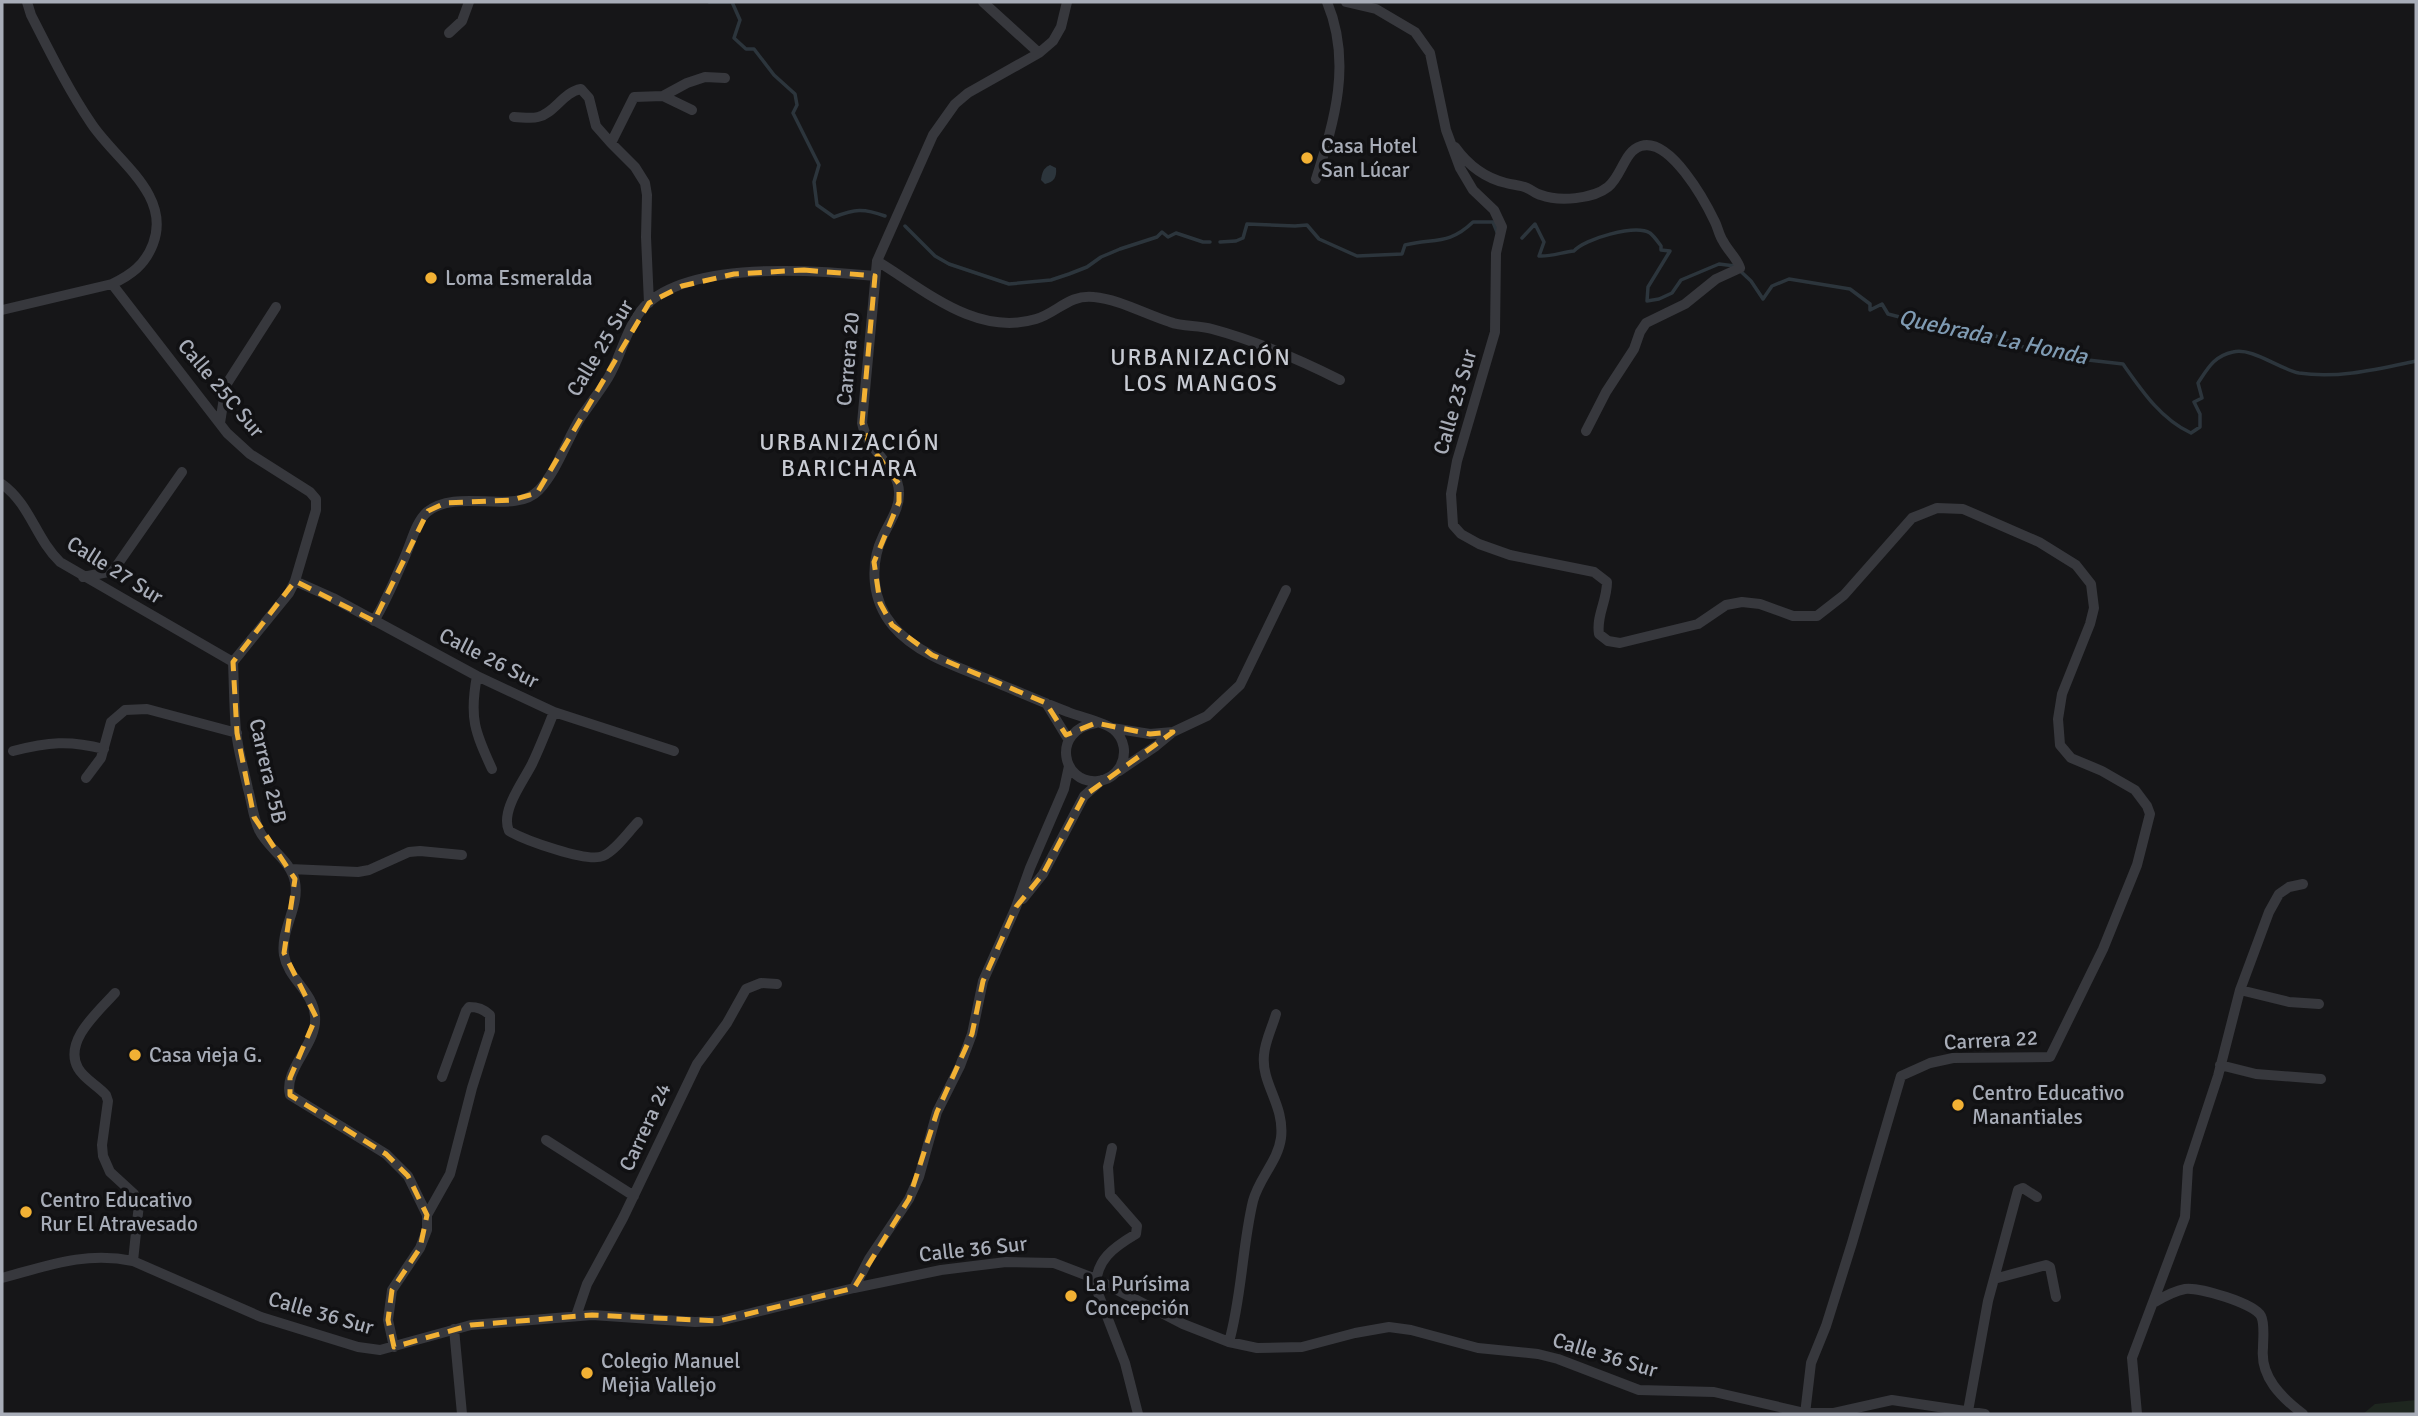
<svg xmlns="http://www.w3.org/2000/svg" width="2418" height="1416" font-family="Signika,sans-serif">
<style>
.green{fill:#1e261f}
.water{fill:#2c353c}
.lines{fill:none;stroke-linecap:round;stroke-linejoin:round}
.stream{stroke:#2c353c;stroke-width:3.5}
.minor{stroke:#37383d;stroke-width:10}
.marked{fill:none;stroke:#f2b134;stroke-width:5;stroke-dasharray:14 9;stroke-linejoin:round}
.poi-dot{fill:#f2b134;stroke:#111113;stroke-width:2.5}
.labels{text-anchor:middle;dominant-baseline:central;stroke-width:7;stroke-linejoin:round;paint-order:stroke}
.poi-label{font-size:21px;fill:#a8adb8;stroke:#111113;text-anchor:start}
.street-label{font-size:21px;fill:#a8adb8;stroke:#111113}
.water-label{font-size:23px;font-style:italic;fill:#7f9bb3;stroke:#111113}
.neighbourhood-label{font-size:23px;letter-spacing:2px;fill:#c9ccd4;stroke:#111113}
</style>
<rect width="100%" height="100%" fill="#161618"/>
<!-- green -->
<path class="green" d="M2416,1400V1414H2363L2375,1404Z"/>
<!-- water -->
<path class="water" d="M1050,165L1056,168C1057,177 1054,182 1045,184L1041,180C1042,173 1043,168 1050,165Z"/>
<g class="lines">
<!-- stream -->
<path class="stream" d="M709,2H732L740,20L734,38L746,49H754L774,75L795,94L797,105L793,113L819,165L814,182L817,205L834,217C855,209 863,208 885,216
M905,226L935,256L949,264L1009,284L1051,280L1069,274L1087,267L1101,257L1120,249L1157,237L1162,232L1168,237L1176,233L1203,242H1210
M1522,238L1535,224L1544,242L1539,256C1550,257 1563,252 1574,251C1584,239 1635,224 1650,233C1654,236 1658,242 1661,246V250L1670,251L1648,287L1647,301L1659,299L1672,293L1681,280L1719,264L1735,266L1751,281L1763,299L1772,286L1789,279L1850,289L1870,304V310L1882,304L1888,314L1923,323L1951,324L1993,335L2026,348L2088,360L2123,364C2142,391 2161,419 2191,433L2200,427V414L2194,402L2202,398L2198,383C2208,368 2214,356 2233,352C2252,347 2279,369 2299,373C2338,379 2378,369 2416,361
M1220,242L1236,241L1243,238L1247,224L1295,226L1307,225L1319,239L1357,256L1402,254L1405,245C1435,238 1449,245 1473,222H1493L1497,232"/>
<!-- minor -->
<path class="minor" d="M983,2L1039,53
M1067,2L1061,27L1053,41L1039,53L968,93L955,104L933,135L877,261L862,423C868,453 898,465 899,492C900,508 890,521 883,536C869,565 872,601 893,626C917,655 961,668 995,682C1019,692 1044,703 1068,712C1080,717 1104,722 1113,729C1125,739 1127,754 1120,767C1115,775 1107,780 1098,781C1062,785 1050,730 1096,723
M1346,2L1376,9L1415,32L1430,53L1446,130L1460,168L1473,190L1494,210L1502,227L1496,253L1495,332L1457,461L1451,494L1453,525L1461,534L1479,544L1510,555L1594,572L1607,582C1607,601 1596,616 1599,634L1608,641L1620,643L1698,624L1726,605L1742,602L1760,604L1793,616H1817L1844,595L1912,518L1937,508L1963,509L2039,542L2076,565L2091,584L2094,608L2090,624L2062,694L2058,719L2060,745L2071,758L2102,771L2135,790L2147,806L2150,814L2137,865L2103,949L2050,1057L1953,1058L1930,1063L1901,1076L1852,1243L1826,1326L1811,1363L1805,1414
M449,33L462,21L469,2
M663,96L692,110
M514,117C521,117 531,119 538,117C555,113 563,92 581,89L589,98L596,126L611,143
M1455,147C1468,165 1485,178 1506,183C1513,185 1521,185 1527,188C1532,190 1536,194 1541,195C1559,202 1593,199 1608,187C1622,176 1624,151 1641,146C1670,137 1705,201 1715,222C1718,228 1719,235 1723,241C1728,251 1737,258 1740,268L1716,279L1685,304L1646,323L1640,332L1634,349L1606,392L1586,431
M1316,179C1335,119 1352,62 1327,2
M877,261C925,290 976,337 1036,319C1057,313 1069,294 1094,297C1118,299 1147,315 1170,322C1183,327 1198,325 1212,329C1257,341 1298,359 1340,380
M112,284L227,433L250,454L310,492L316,499V510L295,581L289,593L233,662C234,685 234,708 236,731C238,751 244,770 248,789C252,803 253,817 259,830C268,849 291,860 295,882C300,907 280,930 284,955C288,979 313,991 315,1016C318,1044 283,1069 290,1095L386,1154L408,1176L427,1215V1230L420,1248L392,1290L388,1320L394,1347
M649,303L646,237L647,195L645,183L635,167L611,143L634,97L663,96L687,83L705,77L725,78
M2,310L112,284C131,275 145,265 153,244C172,194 115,160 91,123C68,89 50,52 31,15L27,2
M220,423L226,385L276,307
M2,484C30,504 36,539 60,562L233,662
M83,577L113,571L182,472
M295,581L333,598L477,676L554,712L674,751
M374,621C387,600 396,577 406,554C412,540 416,522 427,512C458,487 514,516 539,490C558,469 566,441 581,417C590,404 600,391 608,378C621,356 627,326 644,307C688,260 816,270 875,276
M477,676C469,718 475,732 492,769
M1046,703L1068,739
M554,712C547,729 540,747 532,764C523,782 500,811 509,831C525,840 587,863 603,856C616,850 628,832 638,822
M1112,728L1150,734L1173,732
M13,751C48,742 69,740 104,749
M1119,771L1156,746L1173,732L1207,716L1240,685L1286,590
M86,778L101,758L111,722L125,710L147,709L237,733
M290,869L358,872L369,870L409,852L420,851L462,855
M1023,899L1043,874L1084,796L1102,780
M2240,990L2289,1002L2319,1004
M115,993C99,1011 63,1041 78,1068C84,1079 97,1085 106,1095L108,1101L102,1145L103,1156L110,1172L134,1194L139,1204L133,1261
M2220,1065L2256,1074L2321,1079
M546,1140L634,1196
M1112,1148L1108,1167L1110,1195L1137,1226L1136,1234C1114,1247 1095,1260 1096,1288L1125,1363L1138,1414
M427,1215L450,1174L472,1088L490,1031V1015C483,1009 478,1007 469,1007L466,1011L442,1077
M2,1278C47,1266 85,1251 133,1261L261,1317L358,1347L380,1350L471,1325L592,1315L695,1322L719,1321L854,1288L941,1270L1006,1262L1054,1263L1096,1279L1183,1324L1229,1342L1257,1348L1302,1347L1355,1333L1389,1327L1411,1330L1478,1348L1538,1354L1558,1359L1639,1390L1714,1392L1805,1413H1834L1892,1400L1985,1414
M1994,1279L2046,1265L2050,1267L2056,1297
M854,1288L869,1259L909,1199L919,1177L937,1112L960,1066L972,1034L983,981L1016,907L1030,868L1064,789L1069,766
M2155,1302C2165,1296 2174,1291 2185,1289C2199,1287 2254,1303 2261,1316C2265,1324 2263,1338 2263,1348C2260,1377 2281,1397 2303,1414
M576,1316L587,1284L623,1218L697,1064L727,1023L746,989L761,983L777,984
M454,1329L462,1414
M1229,1342C1242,1296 1242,1247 1253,1201C1259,1178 1278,1161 1281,1138C1285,1105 1261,1084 1264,1055C1265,1041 1272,1028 1276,1014
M1968,1411L1988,1301L2018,1190L2023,1188L2037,1197
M2137,1414L2132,1358L2185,1217L2188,1167L2218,1076L2240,990L2269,912L2279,894L2289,887L2303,884"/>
</g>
<!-- marked area -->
<path class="marked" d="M804,270L875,276L862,423L869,444L899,484V502L874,562L880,603L892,625L932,655L1046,703L1066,735L1096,723L1150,734L1173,732L1084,796L1043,874L1016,907L983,981L972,1034L937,1112L909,1199L854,1288L719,1321L592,1315L471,1325L394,1347L388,1320L392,1290L420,1248L427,1215L408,1176L386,1154L290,1095V1078L316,1017L284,953L295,879L254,817L237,733L233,662L295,581L374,621L428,511L445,503L512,500L537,493L649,303L682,286L734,274Z"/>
<!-- markers -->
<g class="poi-dot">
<circle cx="1307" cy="158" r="7"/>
<circle cx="431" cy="278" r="7"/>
<circle cx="135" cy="1055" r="7"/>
<circle cx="1958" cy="1105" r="7"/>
<circle cx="26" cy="1212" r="7"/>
<circle cx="1071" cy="1296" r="7"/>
<circle cx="587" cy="1373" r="7"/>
</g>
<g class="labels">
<!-- poi labels -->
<g class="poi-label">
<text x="1321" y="146">Casa Hotel<tspan x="1321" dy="24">San Lúcar</tspan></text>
<text x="445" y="278">Loma Esmeralda</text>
<text x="149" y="1055">Casa vieja G.</text>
<text x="1972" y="1093">Centro Educativo<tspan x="1972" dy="24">Manantiales</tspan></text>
<text x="40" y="1200">Centro Educativo<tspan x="40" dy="24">Rur El Atravesado</tspan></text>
<text x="1085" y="1284">La Purísima<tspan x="1085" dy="24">Concepción</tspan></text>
<text x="601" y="1361">Colegio Manuel<tspan x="601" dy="24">Mejia Vallejo</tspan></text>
</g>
<!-- street labels -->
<g class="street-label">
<text transform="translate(600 348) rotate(-59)">Calle 25 Sur</text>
<text transform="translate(848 359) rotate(-85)">Carrera 20</text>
<text transform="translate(221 388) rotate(50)">Calle 25C Sur</text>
<text transform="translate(1455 402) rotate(-74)">Calle 23 Sur</text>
<text transform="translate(115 570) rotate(32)">Calle 27 Sur</text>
<text transform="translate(489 658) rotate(27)">Calle 26 Sur</text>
<text transform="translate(268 771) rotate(77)">Carrera 25B</text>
<text transform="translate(1991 1040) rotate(-3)">Carrera 22</text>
<text transform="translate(645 1127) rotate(-65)">Carrera 24</text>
<text transform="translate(973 1249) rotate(-6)">Calle 36 Sur</text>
<text transform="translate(321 1313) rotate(16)">Calle 36 Sur</text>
<text transform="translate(1605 1355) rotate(17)">Calle 36 Sur</text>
</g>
<!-- water labels -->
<g class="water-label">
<text transform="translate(1993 337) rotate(12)">Quebrada La Honda</text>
</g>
<!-- neighbourhood labels -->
<g class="neighbourhood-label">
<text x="1201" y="357">URBANIZACIÓN<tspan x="1201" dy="26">LOS MANGOS</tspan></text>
<text x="850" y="442">URBANIZACIÓN<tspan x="850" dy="26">BARICHARA</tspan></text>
</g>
</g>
<!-- border -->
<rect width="2418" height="1416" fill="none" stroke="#a8adb8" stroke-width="7"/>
</svg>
